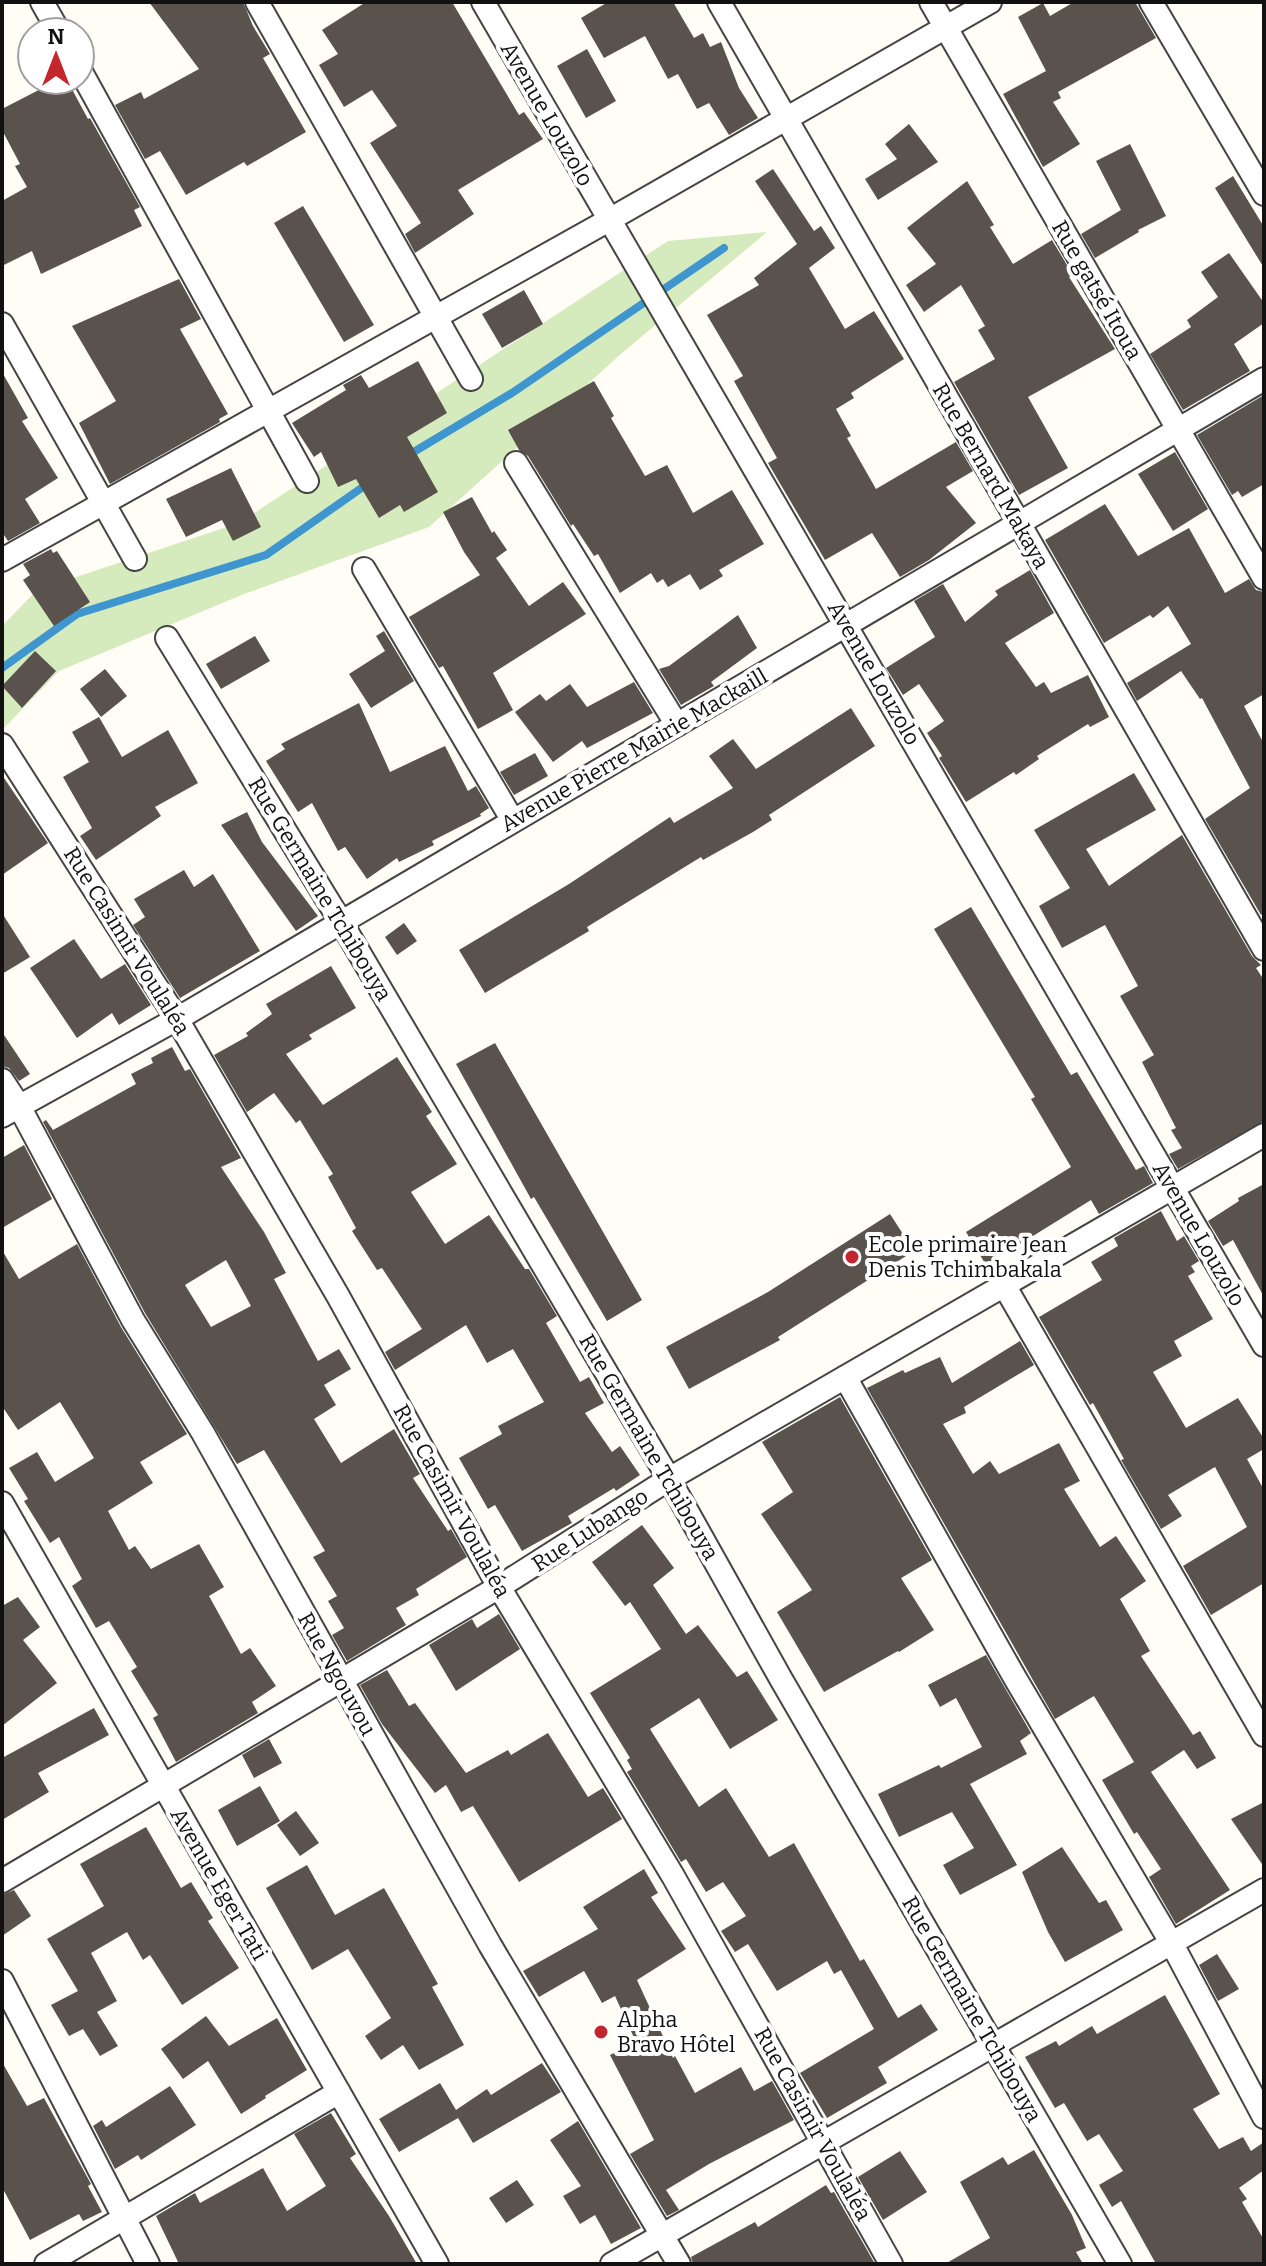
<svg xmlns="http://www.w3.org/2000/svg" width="1266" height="2266" font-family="Bitter,serif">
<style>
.green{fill:#d5ebbd}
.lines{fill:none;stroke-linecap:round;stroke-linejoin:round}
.stream{stroke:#3f96cf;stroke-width:8}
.building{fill:#5a524d;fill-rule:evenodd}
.street-casing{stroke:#444;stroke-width:26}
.street{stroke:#fff;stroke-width:22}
.poi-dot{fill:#c4262e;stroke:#fff;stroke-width:3}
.labels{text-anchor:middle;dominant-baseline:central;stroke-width:8;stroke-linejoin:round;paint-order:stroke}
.street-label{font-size:22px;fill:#111;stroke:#fff}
.poi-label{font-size:22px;fill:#111;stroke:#fff;text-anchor:start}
</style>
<rect width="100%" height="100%" fill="#fffdf5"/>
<!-- green -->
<path class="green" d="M767,232L622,353L429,527L244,594L59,671L2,730V626L37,590L239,523L668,241Z"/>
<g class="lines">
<!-- stream -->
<path class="stream" d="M407,456L512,393L724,248
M2,668L77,614L266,555L370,482"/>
</g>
<!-- building -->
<path class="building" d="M149,2H243L253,26L270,54L263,58L306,132L247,166L244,162L186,195L160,151L145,159L115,105L141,92L144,99L199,69Z
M366,2H452L519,115L524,112L543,139L458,190L474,214L415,253L405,234L421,223L370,143L397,126L372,90L344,107L319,65L338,54L322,30Z
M608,2H673L694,38L703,33L710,47L721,42L739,88L758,118L729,135L709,103L697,109L678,74L668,79L645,36L604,58L581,18Z
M1074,2H1135L1156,38L1058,92L1061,98L1053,102L1080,144L1043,167L1003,94L1046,71L1018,17L1043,3L1050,16Z
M587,49L616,101L586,118L557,66Z
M58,80H67L88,119L90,118L140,207L134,210L142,226L41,274L32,251L2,266V201L27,187L15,166L20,164L2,130V109Z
M909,124L938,162L878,200L865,179L897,159L885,144Z
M1130,144L1166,216L1138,230L1139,232L1095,258L1081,234L1121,210L1096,161Z
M773,169L814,231L821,226L835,248L809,268L845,329L874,311L904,359L851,393L854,398L836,409L851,436L847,438L876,489L956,442L973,471L946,487L976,523L929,560L900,577L872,533L825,560L768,463L777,458L734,381L743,376L707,315L759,285L754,278L797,244L755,181Z
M1233,176L1264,227V268L1215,188Z
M967,181L994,225L990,227L1013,264L1052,240L1073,275L1069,277L1115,349L1028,397L1068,468L1019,495L954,382L995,359L978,330L985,326L961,285L924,312L906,285L936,264L907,228Z
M303,206L374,325L344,342L274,223Z
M1229,253L1264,303V323L1234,344L1250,371L1183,410L1150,354L1191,327L1187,320L1218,297L1201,272Z
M179,279L201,319L180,329L228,414L219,419L220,422L110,484L79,423L116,401L72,326Z
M524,290L543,324L502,348L482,314Z
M418,361L447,413L407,437L438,492L404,512L400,505L379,518L356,479L338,487L321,452L314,457L292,423L346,390L343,385L361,375L369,388Z
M2,372L28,418L22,421L58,478L25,499L40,523L8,541L2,532Z
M594,381L614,416L611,418L645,476L667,465L693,513L732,490L764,544L719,570L723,576L700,590L690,574L668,587L663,579L657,583L651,573L620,593L598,554L594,556L573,524L571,526L528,456L519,450L508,430Z
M1264,395V484L1242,497L1238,491L1232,495L1197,435Z
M1175,452L1208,509L1173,531L1138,474Z
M231,468L261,527L233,541L222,520L186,537L166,499Z
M472,497L492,533L494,531L507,550L496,558L529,606L563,582L586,614L493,673L513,710L478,729L443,666L439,668L409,617L480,575L464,552L443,512Z
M1105,504L1138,556L1189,528L1225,593L1249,579L1256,590L1264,592V694L1244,706L1264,744V913L1261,915L1205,819L1250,788L1202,698L1200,699L1181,671L1137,701L1127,683L1191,644L1168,606L1153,618L1150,615L1104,643L1045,540Z
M51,549L53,553L57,551L90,602L54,626L23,580L30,575L23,564Z
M1030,570L1054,613L1005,643L1036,687L1044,682L1051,693L1088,675L1109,717L1090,727L1088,724L1037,756L1039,759L1016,775L1014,772L966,802L939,758L942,756L927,733L944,721L919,684L903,695L886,668L935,637L914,601L943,584L965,622L998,595L995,591Z
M738,615L757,648L711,682L714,686L681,705L659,669L669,666Z
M384,631L414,681L371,708L349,674L385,651L376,636Z
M255,636L270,661L221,689L206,664Z
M35,651L56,671L22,708L2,686Z
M105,669L127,696L101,717L80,689Z
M634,682L653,713L587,748L582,741L553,762L515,712L540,694L546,701L570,684L587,707Z
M359,703L390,772L445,746L468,791L476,786L489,808L480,814L481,816L432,841L434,845L399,862L397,858L367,879L345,847L338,851L312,803L298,812L266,761L285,749L281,744Z
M851,708L875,746L769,815L772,820L753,832L703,860L701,857L587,927L589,931L485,993L459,950L569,884L670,817L674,823L733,788L709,756L733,739L756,769Z
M99,717L122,757L168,730L198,783L155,807L161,816L96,860L80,836L92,828L63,777L89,762L72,732Z
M535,753L548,776L514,795L500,772Z
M1134,773L1156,810L1086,849L1109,886L1182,835L1252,956L1261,965L1256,968L1264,980V1121L1178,1169L1169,1154L1182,1148L1171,1130L1176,1128L1142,1062L1154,1055L1120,996L1138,986L1105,925L1062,948L1039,906L1070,888L1034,830Z
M2,775L48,843L2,875Z
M247,812L262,842L318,916L296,931L221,825Z
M184,870L194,887L213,874L260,951L180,998L133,925L145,917L134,899Z
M971,907L1071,1075L1077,1072L1136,1170L1144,1166L1153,1183L1099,1214L1091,1200L986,1265L966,1232L1071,1167L1031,1099L1035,1097L934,929Z
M2,913L30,957L2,974Z
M404,923L417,941L397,955L385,937Z
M74,939L101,979L125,964L151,1005L119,1025L112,1013L77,1038L30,968Z
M331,966L356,1008L309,1035L312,1039L286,1054L323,1105L397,1057L432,1112L426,1116L457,1164L411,1192L445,1244L489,1215L525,1269H529L557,1316L546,1323L580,1382L589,1377L604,1403L585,1413L612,1452L620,1446L640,1475L616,1491L614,1488L568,1516L572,1523L522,1551L495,1505L488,1509L459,1458L502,1434L498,1426L544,1402L513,1349L487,1363L466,1325L395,1370L385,1352L422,1329L382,1268L377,1270L352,1231L356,1228L328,1177L333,1174L300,1120L296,1123L274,1093L247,1112L214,1055L248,1036L246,1033L272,1014L266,1004Z
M2,1032L30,1074L19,1081L9,1068L2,1066Z
M495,1043L642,1300L607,1321L534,1197L531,1199L456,1064Z
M172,1047L185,1071L190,1069L241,1158L221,1167L264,1232L286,1273L274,1279L318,1361L339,1349L351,1369L324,1385L336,1405L314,1419L341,1463L394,1429L420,1474L413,1478L448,1531L451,1529L467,1557L416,1589L419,1595L396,1608L406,1625L347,1661L332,1635L344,1628L328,1601L337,1596L313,1557L325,1551L264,1450L237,1464L145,1313L43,1122L46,1120L53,1130L136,1084L131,1074L153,1063L151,1058ZM226,1260L251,1306L211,1327L185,1285Z
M24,1145L52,1199L2,1228V1158Z
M1264,1184V1297L1233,1240L1223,1246L1208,1221L1239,1201L1238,1198Z
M1161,1211L1177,1241L1184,1236L1199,1261L1191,1266L1195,1272L1188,1276L1213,1319L1174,1341L1182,1356L1153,1372L1186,1428L1238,1398L1264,1439V1449L1247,1459L1264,1490V1583L1211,1615L1183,1566L1247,1527L1215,1467L1168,1495L1182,1516L1161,1529L1121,1460L1124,1459L1093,1403L1090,1405L1039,1317L1102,1280L1091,1262L1118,1246L1114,1238Z
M890,1214L914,1251L778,1337L780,1340L689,1389L666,1347L768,1292Z
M77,1244L121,1327L187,1434L140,1462L153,1483L108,1511L129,1550L135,1546L151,1569L199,1544L224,1587L209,1596L241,1654L250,1648L276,1686L252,1702L258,1713L176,1762L153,1718L158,1715L131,1671L137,1667L109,1621L96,1628L72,1586L82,1579L59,1537L50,1543L24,1501L28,1499L9,1468L37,1452L55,1482L94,1458L60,1402L18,1430L2,1406V1250L19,1279Z
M1020,1341L1034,1365L964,1407L966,1413L943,1424L973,1474L990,1461L999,1474L1059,1443L1080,1481L1064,1489L1100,1547L1116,1536L1146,1581L1120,1599L1150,1651L1141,1656L1193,1735L1200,1731L1216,1758L1197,1769L1184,1750L1151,1772L1230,1890L1176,1924L1149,1877L1161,1869L1137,1832L1134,1834L1102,1780L1134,1762L1094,1696L1055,1719L867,1388L903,1370L905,1373L940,1357L952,1383Z
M840,1397L932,1560L901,1578L934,1630L899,1652L898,1651L824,1692L777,1612L812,1590L761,1514L793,1492L762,1442Z
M642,1525L674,1568L653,1585L686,1634L698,1625L737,1677L747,1671L778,1720L730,1749L699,1698L650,1729L699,1807L726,1788L769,1857L794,1843L860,1961L864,1959L898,2018L921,2004L938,2030L878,2067L887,2083L827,2118L800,2073L874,2029L841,1970L834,1974L827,1961L777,1991L748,1944L735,1952L721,1931L746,1916L723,1882L706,1892L686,1859L681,1862L627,1772L632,1769L627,1760L630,1758L590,1693L661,1649L630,1602L625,1606L592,1562Z
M18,1597L40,1627L23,1640L57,1683L2,1726V1606Z
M499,1614L520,1649L456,1691L429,1645L472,1619L477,1628Z
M986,1655L1031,1733L1020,1741L1027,1754L970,1784L1017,1865L960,1895L943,1865L974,1848L952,1812L899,1837L878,1794L939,1765L941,1768L982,1747L956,1698L940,1707L928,1685Z
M387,1670L409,1706L415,1703L466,1773L508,1750L511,1755L548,1733L588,1797L603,1788L622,1819L519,1882L473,1806L461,1812L446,1785L435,1793L382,1724L360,1685Z
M94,1708L109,1735L38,1773L49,1792L2,1820V1758Z
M269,1739L282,1763L254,1778L242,1755Z
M260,1786L280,1821L237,1846L218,1810Z
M1264,1802V1867L1231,1819Z
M296,1811L319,1843L300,1856L277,1825Z
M146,1827L181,1888L191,1882L213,1918L208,1921L239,1968L182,2005L150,1955L143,1960L127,1932L91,1953L117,2001L97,2012L118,2046L100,2056L83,2029L69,2036L51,2005L78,1991L47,1939L104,1906L80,1864Z
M1062,1847L1099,1903L1106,1900L1123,1930L1065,1962L1048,1932L1022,1872Z
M307,1865L335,1915L384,1888L438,1984L432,1987L464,2045L419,2070L403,2045L381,2060L365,2036L391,2018L348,1949L312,1970L266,1888Z
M644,1869L658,1893L651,1897L686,1949L637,1980L673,2058L675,2056L695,2093L741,2067L754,2091L772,2081L794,2120L709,2164L666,2190L679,2210L667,2216L630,2154L654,2140L610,2055L636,2042L615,1996L602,2003L584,1971L539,1997L523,1971L598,1929L583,1907Z
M14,1890L31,1916L2,1936V1895Z
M1217,1954L1239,1989L1218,2001L1199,1965Z
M1165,1995L1220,2094L1193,2109L1219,2149L1243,2137L1251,2151L1264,2142V2170L1239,2188L1247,2199L1242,2202L1264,2240V2264H1156L1121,2201L1112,2207L1099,2185L1123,2171L1099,2134L1087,2141L1064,2103L1055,2108L1025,2057L1056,2041L1059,2046L1092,2026L1097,2034Z
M206,2016L229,2046L277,2018L307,2070L265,2096L266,2098L241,2114L208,2061L183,2079L161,2049Z
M2,2062L27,2106L44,2098L91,2184L88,2186L102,2212L83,2221L79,2214L30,2240L2,2187Z
M542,2063L561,2092L473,2143L458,2118L399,2152L379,2119L440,2083L456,2110L487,2089L491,2095Z
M170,2086L196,2125L141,2160L138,2155L115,2169L93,2126L102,2120L106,2127Z
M331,2113L356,2154L350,2158L389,2216L417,2264H179L156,2216L195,2193L200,2203L263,2168L287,2211L326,2186L294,2134Z
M578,2121L641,2228L611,2244L595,2215L580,2224L563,2196L581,2186L550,2140Z
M1034,2150L1072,2215L1086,2248L1076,2252L1083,2264H945L990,2238L960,2182L1003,2157L1008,2165Z
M900,2151L927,2192L883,2220L858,2177Z
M517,2180L534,2205L506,2223L489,2198Z
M826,2185L831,2193L834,2192L875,2264H693L691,2257L755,2222L758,2227Z"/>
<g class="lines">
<defs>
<path id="street" d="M42,2L59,32
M257,2L471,379
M483,2L1264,1345
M719,2L1264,949
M931,2L1264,578
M1151,2L1264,194
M80,70L307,481
M2,324L135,559
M516,463L677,725
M2,560L609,220L990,2
M364,569L513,821
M167,638L341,922L669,1479L781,1679L1120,2264
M2,745L177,1019L338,1296L499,1587L673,1876L891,2264
M2,1080L19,1106L133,1320L203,1433L490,1945L679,2264
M2,1116L177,1019L1264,379
M1004,1285L1264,1735
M845,1377L1015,1678L1172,1944L1264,2117
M2,1503L437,2264
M2,1881L499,1587L669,1479L1264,1135
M2,1981L148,2264
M46,2264L339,2092
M612,2264L1264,1890"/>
</defs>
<!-- street casing -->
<use href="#street" class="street-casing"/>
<!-- street -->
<use href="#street" class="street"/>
</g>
<!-- markers -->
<g class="poi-dot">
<circle cx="852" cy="1257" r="8"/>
<circle cx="601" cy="2032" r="8"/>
</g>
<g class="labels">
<!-- street labels -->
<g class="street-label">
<text transform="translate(547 114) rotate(60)">Avenue Louzolo</text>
<text transform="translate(1097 290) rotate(60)">Rue gatsé Itoua</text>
<text transform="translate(991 476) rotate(60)">Rue Bernard Makaya</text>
<text transform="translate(874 673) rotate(60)">Avenue Louzolo</text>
<text transform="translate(634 750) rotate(-30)">Avenue Pierre Mairie Mackaill</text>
<text transform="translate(320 889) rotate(59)">Rue Germaine Tchibouya</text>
<text transform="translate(127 941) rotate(58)">Rue Casimir Voulaléa</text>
<text transform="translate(1199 1234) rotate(60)">Avenue Louzolo</text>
<text transform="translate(649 1447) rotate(60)">Rue Germaine Tchibouya</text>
<text transform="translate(452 1501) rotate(61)">Rue Casimir Voulaléa</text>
<text transform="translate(590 1530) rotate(-33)">Rue Lubango</text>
<text transform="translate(337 1674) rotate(61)">Rue Ngouvou</text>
<text transform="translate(219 1884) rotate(60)">Avenue Eger Tati</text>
<text transform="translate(972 2009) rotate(60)">Rue Germaine Tchibouya</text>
<text transform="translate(813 2124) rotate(61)">Rue Casimir Voulaléa</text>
</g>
<!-- poi labels -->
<g class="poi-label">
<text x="868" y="1244">Ecole primaire Jean<tspan x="868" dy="25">Denis Tchimbakala</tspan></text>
<text x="617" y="2019">Alpha<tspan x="617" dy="25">Bravo Hôtel</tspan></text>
</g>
</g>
<!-- border -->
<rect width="1266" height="2266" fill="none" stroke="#111111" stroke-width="8"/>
<!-- north arrow -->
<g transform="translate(56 56)"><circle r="38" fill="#ffffff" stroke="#a0a0a0" stroke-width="2"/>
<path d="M0-6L14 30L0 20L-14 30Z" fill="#c4262e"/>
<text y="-12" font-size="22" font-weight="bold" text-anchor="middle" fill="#111111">N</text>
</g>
</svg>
